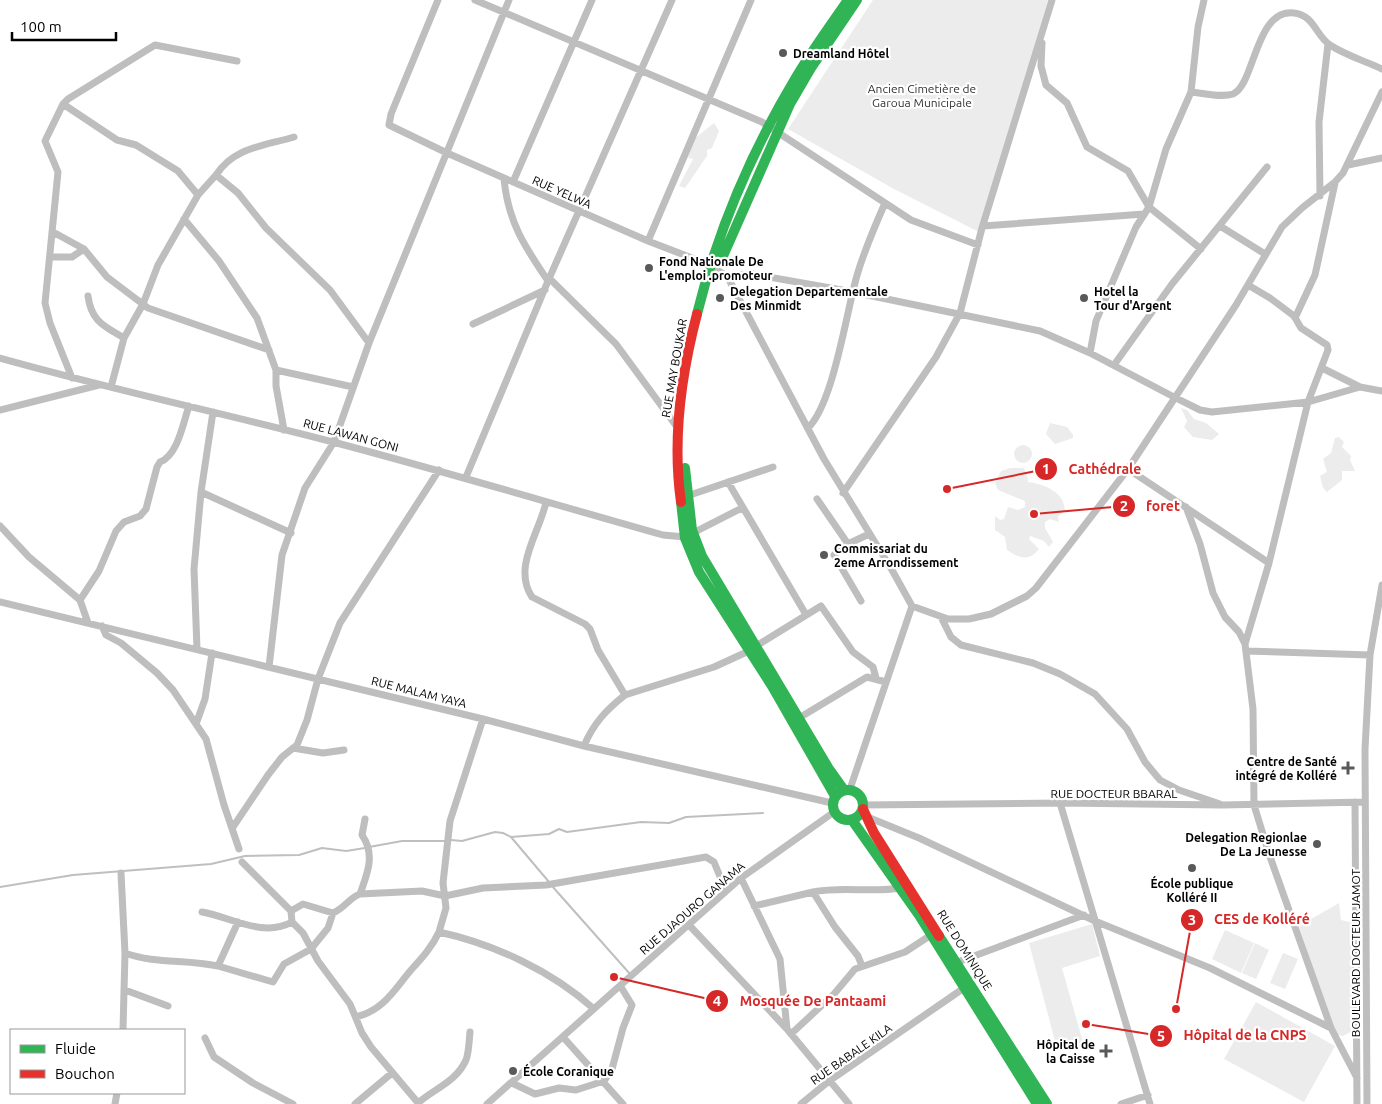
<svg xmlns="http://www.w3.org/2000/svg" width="1382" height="1104" font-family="Ubuntu,sans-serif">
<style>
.green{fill:#ececec}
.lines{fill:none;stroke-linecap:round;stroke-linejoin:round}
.stream{stroke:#bfbfbf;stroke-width:2}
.street{stroke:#bebebe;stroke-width:7}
.fast{stroke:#30b455;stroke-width:10}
.jam{stroke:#e5322d;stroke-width:10}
.poi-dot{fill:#595959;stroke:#fff;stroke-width:2}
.labels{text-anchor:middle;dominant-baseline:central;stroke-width:4.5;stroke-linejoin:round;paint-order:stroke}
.poi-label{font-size:12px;font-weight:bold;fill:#000;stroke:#fff;text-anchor:start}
.park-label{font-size:12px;fill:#333;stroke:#fff}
.street-label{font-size:12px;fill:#000;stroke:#fff}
.leader{fill:none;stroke:#d62828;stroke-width:2}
.callout-dot{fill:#d62828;stroke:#fff;stroke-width:2}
.mark-label{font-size:15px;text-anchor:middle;font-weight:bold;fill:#fff}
.callout-label{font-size:14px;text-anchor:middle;font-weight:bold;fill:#d62828;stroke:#fff;stroke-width:4.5;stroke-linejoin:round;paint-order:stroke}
</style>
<rect width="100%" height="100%" fill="#fff"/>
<!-- green -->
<path class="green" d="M873,0H1048L979,232L894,189L788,129Z
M714,123L719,131L712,148L707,150V156L685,188L679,186L693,159L688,158L694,139Z
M1181,408L1187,410L1194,419L1206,423L1219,434L1212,440L1193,437L1184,427L1187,421Z
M1050,423L1067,427L1073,435V438L1055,444L1046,434Z
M1339,437L1344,442L1342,447L1351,456L1350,460L1355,471H1342V480L1327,492L1323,488L1320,476L1327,472L1323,459L1331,453L1335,438Z
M1014 454a9 9 0 1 1 18 0a9 9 0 1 1-18 0Z
M1010,468H1023L1027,473L1028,482C1044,484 1065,492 1065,511L1058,516L1059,522L1050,519L1045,522V528L1053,542L1049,547L1044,541L1030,536L1029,539L1039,549C1029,562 1019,558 1007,550L1005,537L995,530V516L1000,520L1004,519L1008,507L1018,510L1025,507V501L998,490L995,483L1001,471Z
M1339,903L1341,920L1354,923V1027L1352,1031L1343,1036L1338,1035L1330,1020L1299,926Z
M1092,924L1100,956L1062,968L1083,1042L1066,1046L1055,1041L1029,943Z
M1225,930L1254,943L1241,973L1212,959Z
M1255,943L1269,950L1256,979L1242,973Z
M1283,953L1298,959L1285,989L1270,983Z
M1256,1002L1335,1046L1304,1102L1224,1059Z"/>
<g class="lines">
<!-- stream -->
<path class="stream" d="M511,837L549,882
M451,840L462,841L495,832L503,833L511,837L549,834L559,829L567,832L641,822L669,823L686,817L763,813
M369,847L402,841H446
M552,886L630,974
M0,887L73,875L211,864L245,856L299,855L322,848L346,851L365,848"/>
<!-- street -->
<path class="street" d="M438,0L391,114L389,125L447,153L648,241L705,263L727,276
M475,0L762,122L911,220L978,245
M1042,43L1041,66L1046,85L1067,103L1087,147L1128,171L1149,207L1201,249
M1191,92C1203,93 1222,98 1233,94C1255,85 1255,8 1294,13C1314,15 1316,36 1330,45C1345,55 1365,61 1382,69
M63,104L117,140L136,145L178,171L198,195L158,265L143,304L124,338L111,387
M294,137C264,146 234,147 216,175L238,193L266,228L330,290L369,343
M1348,165L1382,158
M504,179C508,222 525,247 548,281
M513,182L592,0
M198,195L216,175
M1320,196L1319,122L1328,44
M184,219L219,261L257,318L276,370V386L284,430
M983,226L1144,214
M1220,226L1265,254
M53,232L84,249L107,277L148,308L269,350
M648,241L751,0
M50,257H72L84,249
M727,276L824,459L892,570L912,606L948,619H969L991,614L1027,596L1036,588L1128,469L1236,305L1282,227L1302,208L1335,182L1343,173L1382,92
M727,276L752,274L853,292L1040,331L1090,353L1174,397L1200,410L1212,412L1308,402L1360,387L1382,391
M549,278L616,344L677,427
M88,296C91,321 104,326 124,338
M1295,318L1315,275L1335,183
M473,324L545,290
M1090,353L1096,321L1136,227L1149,207L1166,149L1191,92L1198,27L1204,0
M0,358C110,389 222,413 333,442C443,471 553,504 663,535L685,537L742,508
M1114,365L1172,284L1267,167
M1322,368L1360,387
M276,370L353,387
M72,378L50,323L45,303L58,172L45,141L63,104L68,99L155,45L237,61
M0,410L99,385
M808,428C833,404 846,315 856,279C863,253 874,228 885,203
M1128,469L1269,563
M466,477L548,281L672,0
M728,482L805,613
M201,492L291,533
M843,493L936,357L960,313L982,228L1052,0
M687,496L773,467
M817,499L848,544L869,534
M546,502C540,532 512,567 532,597L585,624L590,629L598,650L625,695C606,710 593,724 584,746
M1186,507L1200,544L1213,593L1225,617L1239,632L1245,644L1253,709L1254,805L1269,854L1331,1028L1357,1078
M0,526L29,557L80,600L88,623
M848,544L834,555L861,601
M80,600L99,571L116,531L124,522L140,516L146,509L157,467L160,462C178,455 183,423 189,406
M0,602L483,719L584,746L832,803
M941,617L951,637L961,645L1033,663L1060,674L1095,694L1127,729L1145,762L1160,780L1179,790L1220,804
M102,626L106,635L121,643L157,673L173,690L206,739L224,805L239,849
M1245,644L1269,563L1308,402L1328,350L1327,345L1301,328L1294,316L1270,298L1248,285
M756,646L821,606L853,652L873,667L876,678
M197,649L194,569L201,492L213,412
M1246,651L1370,655
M269,667L282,555L305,488L334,442L369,343L509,0
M625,695L714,667L749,651
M799,718L867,677L886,682
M483,719L450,821L443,883L446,908L439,932C494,944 552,971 594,1009
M196,724L205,699L212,653
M293,748L323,753L344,750
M850,789L912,606
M1355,802L1357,1104
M1060,803L1150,1104
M863,805L1060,803L1222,805L1365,802
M865,816L919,838L1095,921L1210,968L1331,1028
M365,819L362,835C376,855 367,874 360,894L422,891L445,896L483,888L546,885L706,857L714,862L726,891
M233,827L268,775L282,757L297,745L307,720L318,679L340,623L439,470
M242,862L291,911L292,922L303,933L318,961L350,1004L362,1033L371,1047L419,1104
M121,873L125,953L123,1030
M741,878L780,959L787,1029
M754,906L813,892
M202,912C231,917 263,938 292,922
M333,913C345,908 350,897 360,894
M238,922L218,966L273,982L284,964L311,949L328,928L333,913L303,904L291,911
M689,925L787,1029L849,1104
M125,953C155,964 187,959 218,966
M958,962L1084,915
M862,966L858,956L835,927L813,892C842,886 871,893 901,888
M125,990L168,1006
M356,1017C384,1010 394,990 411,970C422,958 432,947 439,932
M791,1034L834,994L855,969L905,952L931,935
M563,1037L623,1104
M205,1038L214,1057L253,1083L293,1104
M512,1083L535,1094L559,1088L576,1090L604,1081L612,1069L623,1028L632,1005L621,987
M418,1103C434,1089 457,1081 466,1060C469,1052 469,1041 470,1032
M115,1104L117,1093
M355,1104L392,1073
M487,1104L741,878L834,812
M801,1104L829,1081L964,988
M1121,1104L1148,1095
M1367,1104L1365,749L1370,655L1382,585"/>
<!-- fast -->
<path class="fast" d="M723,256L790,104L811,68L857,0
M697,314C717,233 752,151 795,79C811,52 830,26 848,0
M685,468L692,530L702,556L829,769L844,790
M681,502L685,538L699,572L772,686L835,796
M833 805a15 15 0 1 1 30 0a15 15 0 1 1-30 0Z
M852,820L919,915L1037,1104
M939,936L1047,1104"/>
<!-- jam -->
<path class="jam" d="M681,502C672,439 681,375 697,314
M863,809L874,833L939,936"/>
</g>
<!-- markers -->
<g class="poi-dot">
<circle cx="783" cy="53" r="5"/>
<circle cx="649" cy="268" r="5"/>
<circle cx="720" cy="298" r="5"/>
<circle cx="1084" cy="298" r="5"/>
<circle cx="824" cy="555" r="5"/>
<path d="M1345.5 760.5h5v5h5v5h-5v5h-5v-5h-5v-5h5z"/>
<circle cx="1317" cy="844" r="5"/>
<circle cx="1192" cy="868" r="5"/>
<path d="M1103.5 1043.5h5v5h5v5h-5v5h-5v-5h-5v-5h5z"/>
<circle cx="513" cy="1071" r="5"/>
</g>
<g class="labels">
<!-- poi labels -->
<g class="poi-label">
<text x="793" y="53">Dreamland Hôtel</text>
<text x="659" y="261">Fond Nationale De<tspan x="659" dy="14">L'emploi .promoteur</tspan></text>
<text x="730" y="291">Delegation Departementale<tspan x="730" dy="14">Des Minmidt</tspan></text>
<text x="1094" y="291">Hotel la<tspan x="1094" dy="14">Tour d'Argent</tspan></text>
<text x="834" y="548">Commissariat du<tspan x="834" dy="14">2eme Arrondissement</tspan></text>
<text x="1337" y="761" text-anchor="end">Centre de Santé<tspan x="1337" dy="14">intégré de Kolléré</tspan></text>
<text x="1307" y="837" text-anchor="end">Delegation Regionlae<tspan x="1307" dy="14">De La Jeunesse</tspan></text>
<text x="1192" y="883" text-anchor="middle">École publique<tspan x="1192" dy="14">Kolléré II</tspan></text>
<text x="1095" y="1044" text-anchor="end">Hôpital de<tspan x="1095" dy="14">la Caisse</tspan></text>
<text x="523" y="1071">École Coranique</text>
</g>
<!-- park labels -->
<g class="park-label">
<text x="922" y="88">Ancien Cimetière de<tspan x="922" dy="14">Garoua Municipale</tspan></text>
</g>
<!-- street labels -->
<g class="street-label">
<text transform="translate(562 192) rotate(24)">RUE YELWA</text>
<text transform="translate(674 368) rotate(-80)">RUE MAY BOUKAR</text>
<text transform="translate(351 435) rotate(15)">RUE LAWAN GONI</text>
<text transform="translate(419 692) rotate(14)">RUE MALAM YAYA</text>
<text x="1114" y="793">RUE DOCTEUR BBARAL</text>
<text transform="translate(692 908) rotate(-41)">RUE DJAOURO GANAMA</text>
<text transform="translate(965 950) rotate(58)">RUE DOMINIQUE</text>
<text transform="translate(1355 953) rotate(-90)">BOULEVARD DOCTEUR JAMOT</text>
<text transform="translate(851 1054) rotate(-35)">RUE BABALE KILA</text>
</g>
</g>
<!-- callouts -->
<path class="leader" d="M947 489L1046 469M1034 514L1124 506M1176 1009L1192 920M614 977L717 1001M1086 1024L1161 1036"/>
<g class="callout-dot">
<circle cx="947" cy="489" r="5"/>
<circle cx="1034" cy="514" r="5"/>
<circle cx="1176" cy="1009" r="5"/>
<circle cx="614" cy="977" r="5"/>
<circle cx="1086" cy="1024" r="5"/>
<circle cx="1046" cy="469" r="12"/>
<circle cx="1124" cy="506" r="12"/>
<circle cx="1192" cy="920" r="12"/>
<circle cx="717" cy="1001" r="12"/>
<circle cx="1161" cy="1036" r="12"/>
</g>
<g class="mark-label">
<text x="1046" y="474">1</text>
<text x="1124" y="511">2</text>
<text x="1192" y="925">3</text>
<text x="717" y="1006">4</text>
<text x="1161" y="1041">5</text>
</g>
<g class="callout-label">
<text x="1105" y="474">Cathédrale</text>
<text x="1163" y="511">foret</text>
<text x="1262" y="924">CES de Kolléré</text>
<text x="813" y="1006">Mosquée De Pantaami</text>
<text x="1245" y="1040">Hôpital de la CNPS</text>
</g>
<!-- legend -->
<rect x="10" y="1029" width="175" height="65" fill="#ffffff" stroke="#999999"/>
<rect x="20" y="1045" width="25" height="8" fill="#30b455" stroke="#999999"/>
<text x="55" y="1054" font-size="15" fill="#000000">Fluide</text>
<rect x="20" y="1070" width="25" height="8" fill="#e5322d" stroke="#999999"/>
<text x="55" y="1079" font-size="15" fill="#000000">Bouchon</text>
<!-- scale -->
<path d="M12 32v8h104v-8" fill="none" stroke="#000000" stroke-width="2.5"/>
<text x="20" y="32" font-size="15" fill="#000000" stroke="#ffffff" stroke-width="4" paint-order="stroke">100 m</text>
</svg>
